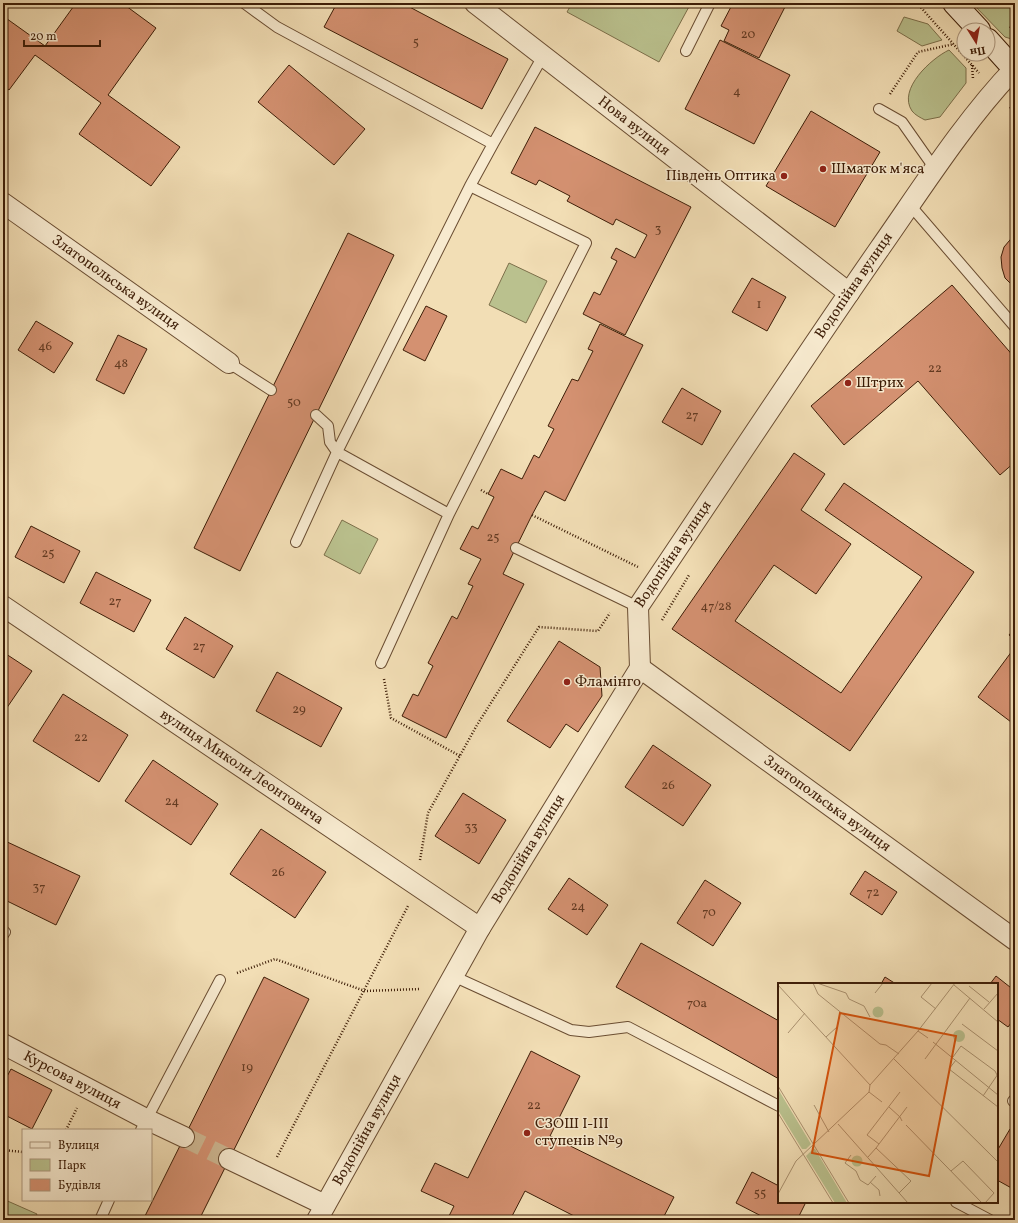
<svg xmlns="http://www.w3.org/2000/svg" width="1018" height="1223" font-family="Vollkorn,serif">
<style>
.green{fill:#bac18e;stroke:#7c6f4a}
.building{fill:#d49171;stroke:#3d1d07}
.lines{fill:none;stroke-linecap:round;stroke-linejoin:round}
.minor-tunnel{stroke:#ceb792;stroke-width:20;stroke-dasharray:20 10;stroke-linecap:butt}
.service-casing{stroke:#6a4d32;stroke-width:12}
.minor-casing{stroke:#6a4d32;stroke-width:22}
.secondary-casing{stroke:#3d1d07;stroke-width:24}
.path{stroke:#3d1d07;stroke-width:2.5;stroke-dasharray:1 2;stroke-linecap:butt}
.service{stroke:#f7eacf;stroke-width:10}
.minor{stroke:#f7eacf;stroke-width:20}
.secondary{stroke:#f7eacf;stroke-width:22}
.poi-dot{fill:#8f2418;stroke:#f7eacf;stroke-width:1.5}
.labels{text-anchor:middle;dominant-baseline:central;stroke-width:3;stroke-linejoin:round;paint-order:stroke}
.number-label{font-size:13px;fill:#633a22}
.street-label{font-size:15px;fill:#3d1d07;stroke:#f7eacf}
.poi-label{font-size:15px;fill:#3d1d07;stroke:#f7eacf;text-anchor:start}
.inset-road{fill:none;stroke:#aa916f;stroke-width:1}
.view{fill:#d7530c;fill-opacity:0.15;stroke:#d7530c;stroke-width:2}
.inset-edge{fill:none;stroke:#3d1d07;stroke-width:2}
</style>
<rect width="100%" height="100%" fill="#f2deb5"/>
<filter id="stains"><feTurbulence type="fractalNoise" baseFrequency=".005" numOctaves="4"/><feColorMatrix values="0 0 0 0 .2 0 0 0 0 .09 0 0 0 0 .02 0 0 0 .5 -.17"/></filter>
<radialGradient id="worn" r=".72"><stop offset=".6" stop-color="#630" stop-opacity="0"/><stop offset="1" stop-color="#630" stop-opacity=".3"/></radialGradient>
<!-- green -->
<path class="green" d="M572,3H691L659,62L567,12Z
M972,3H1015V40L1005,37Z
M904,17L928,24L942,40L922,46L897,31Z
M949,50L966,68V83L940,117L925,120C921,118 915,115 912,111C897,89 932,58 949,50Z
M509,263L547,281L526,323L489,305Z
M342,520L378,539L360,574L324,555Z
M3,1199L37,1214L34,1220H3Z"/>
<!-- building -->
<path class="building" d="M76,3H122L156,28L108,95L180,147L151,186L79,134L101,103L35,55L9,90L3,85V16L45,46Z
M337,3H402L508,59L482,109L324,27Z
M733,3H787L759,58L724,41L729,30L721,26Z
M720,40L790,75L754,144L685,109Z
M289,65L365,129L334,165L258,102Z
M811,111L880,152L835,227L766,186Z
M535,127L691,207L625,335L583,314L594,292L600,295L617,261L611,258L616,248L635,258L647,235L616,219L613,225L567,201L570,196L539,180L536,185L511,173Z
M348,233L394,255L240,571L194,548Z
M1015,234V288L1005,278L1002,268L1001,257L1004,247Z
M752,278L786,297L767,331L732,312Z
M952,285L1015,358V462L1000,475L918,381L844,445L811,406Z
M426,306L447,316L425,361L403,350Z
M36,321L73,343L54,373L18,350Z
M600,324L643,345L565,501L545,491L532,515L503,574L524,584L446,738L402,716L413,694L418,696L433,666L428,663L452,616L457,619L473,586L468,584L481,559L460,549L472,526L478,529L494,497L488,494L501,469L522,479L534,455L539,458L554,429L548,426L572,379L578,381L593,351L588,349Z
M118,335L147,349L124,394L96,380Z
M682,388L721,411L702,445L662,422Z
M794,453L825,474L801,510L851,544L816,594L774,565L735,621L841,693L922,577L825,510L844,483L974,572L850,751L672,629Z
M31,526L80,551L64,583L15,557Z
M96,572L151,600L134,632L80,603Z
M185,617L233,646L214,678L166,649Z
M1015,628V640L1009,635Z
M559,641L600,667L602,696L578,732L566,724L550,748L507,721Z
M1015,647V725L978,697Z
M3,652L32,671L4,712L3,711Z
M277,672L342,708L321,747L256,711Z
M63,694L128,735L99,782L33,741Z
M653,745L711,785L683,826L625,787Z
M153,760L218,804L191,845L125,801Z
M463,793L506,820L479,864L435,836Z
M261,829L326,872L295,918L230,874Z
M3,840L80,876L56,925L3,899Z
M865,871L897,892L882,915L850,894Z
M569,878L608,905L587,935L548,909Z
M705,880L741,903L713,946L677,923Z
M641,943L779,1021V1079L616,987Z
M996,976L1015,991V1018L1008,1027L997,1019V984H990Z
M264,977L309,999L199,1220H143Z
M885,977L896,984H881Z
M531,1051L580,1076L550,1136L674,1197L662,1220H577L578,1218L525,1191L510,1220H447L454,1206L421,1191L435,1163L468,1178Z
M11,1069L52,1090L32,1129L3,1114V1084Z
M1010,1129L1015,1132V1190L997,1180V1151Z
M752,1172L779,1186V1202H806L797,1220H769L736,1203Z"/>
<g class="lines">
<!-- minor-tunnel -->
<path class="minor-tunnel" d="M184,1137L229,1159"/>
<defs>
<path id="service" d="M244,3L277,27L493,144L470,186L586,243L449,514L381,663
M686,51L710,3
M879,109L902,122L935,169
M493,144L543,56
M910,205L1015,327
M229,363L271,390
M316,415L328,426L330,442L337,452L449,514
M296,542L337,452L470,186
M516,548L638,607
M3,931L5,932L3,935
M453,976L571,1030L589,1032L628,1027L779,1106
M1013,1101L1015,1099
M141,1130L220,980
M956,1202L990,1220
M100,1220L109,1200"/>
<g id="minor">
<path id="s1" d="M475,3L849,293"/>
<path id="s2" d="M3,203L229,363"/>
<path id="s3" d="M3,606L480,928"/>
<path id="s4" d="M640,668L1015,940"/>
<path id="s5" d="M3,1044L146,1119L184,1137"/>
<path d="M229,1159L325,1205"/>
<path id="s6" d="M317,1220L480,928L640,668L638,607C719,487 798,366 880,248C922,188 965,120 1015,68"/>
</g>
<path id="secondary" d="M954,3L979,30
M988,40L1015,70"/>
</defs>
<!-- service casing -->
<use href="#service" class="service-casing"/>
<!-- minor casing -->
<use href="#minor" class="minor-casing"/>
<!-- secondary casing -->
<use href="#secondary" class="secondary-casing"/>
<!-- path -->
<path class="path" d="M917,3L979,73
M1010,28L1015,22
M972,65L973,79
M890,94L918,52L954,44
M1010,107L1015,113
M481,490L488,494
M532,515L638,567
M662,620L689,575
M384,679L391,718L460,756
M420,860L428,813L477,725L539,627L598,631L610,613
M237,973L275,959L365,991L420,989
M66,1130L77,1108
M3,1150L23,1152
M277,1157L408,906"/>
<!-- service -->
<use href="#service" class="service"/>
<!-- minor -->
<use href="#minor" class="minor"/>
<!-- secondary -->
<use href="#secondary" class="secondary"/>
</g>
<!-- markers -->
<g class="poi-dot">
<circle cx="823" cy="169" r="4"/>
<circle cx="784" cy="176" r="4"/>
<circle cx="848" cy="383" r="4"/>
<circle cx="567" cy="682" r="4"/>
<circle cx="527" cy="1133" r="4"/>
</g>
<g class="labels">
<!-- number labels -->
<g class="number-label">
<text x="748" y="35">20</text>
<text x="416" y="43">5</text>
<text x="737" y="92">4</text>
<text x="658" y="230">3</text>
<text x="759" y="305">1</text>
<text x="45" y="347">46</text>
<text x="121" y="364">48</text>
<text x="935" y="369">22</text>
<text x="294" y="403">50</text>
<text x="692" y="416">27</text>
<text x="493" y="538">25</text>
<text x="48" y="554">25</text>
<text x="115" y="602">27</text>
<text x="716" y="607">47/28</text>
<text x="199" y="647">27</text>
<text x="299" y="710">29</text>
<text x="81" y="738">22</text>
<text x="668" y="786">26</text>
<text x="172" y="802">24</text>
<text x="471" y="828">33</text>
<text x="278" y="873">26</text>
<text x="39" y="888">37</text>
<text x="873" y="893">72</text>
<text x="578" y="907">24</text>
<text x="709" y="913">70</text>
<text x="697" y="1004">70а</text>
<text x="247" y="1068">19</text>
<text x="534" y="1106">22</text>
<text x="760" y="1194">55</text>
</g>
<!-- street labels -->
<g class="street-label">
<text stroke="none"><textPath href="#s1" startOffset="201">Нова вулиця</textPath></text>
<text stroke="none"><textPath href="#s2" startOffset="138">Златопольська вулиця</textPath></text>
<text stroke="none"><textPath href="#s6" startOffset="1088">Водопійна вулиця</textPath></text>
<text stroke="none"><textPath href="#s6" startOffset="764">Водопійна вулиця</textPath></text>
<text stroke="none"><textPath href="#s3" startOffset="288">вулиця Миколи Леонтовича</textPath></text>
<text stroke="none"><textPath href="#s4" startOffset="231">Златопольська вулиця</textPath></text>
<text stroke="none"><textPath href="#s6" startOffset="427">Водопійна вулиця</textPath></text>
<text stroke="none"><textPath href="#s5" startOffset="78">Курсова вулиця</textPath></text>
<text stroke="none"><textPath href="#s6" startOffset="103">Водопійна вулиця</textPath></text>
</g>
<!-- poi labels -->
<g class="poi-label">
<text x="831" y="169">Шматок м'яса</text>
<text x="776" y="176" text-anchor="end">Південь Оптика</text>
<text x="856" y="383">Штрих</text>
<text x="575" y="682">Фламінго</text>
<text x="535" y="1124">СЗОШ І-ІІІ<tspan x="535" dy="17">ступенів №9</tspan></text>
</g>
</g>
<!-- overview -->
<g transform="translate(778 983)">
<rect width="220" height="220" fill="#f2deb5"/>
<path d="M94.5 29a5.5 5.5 0 1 1 11 0a5.5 5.5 0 1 1-11 0ZM175 53a6 6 0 1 1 12 0a6 6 0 1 1-12 0ZM0,106L33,161L28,166H24L0,127ZM35,166H37L69,220H57L28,173ZM73.5 178a5.5 5.5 0 1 1 11 0a5.5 5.5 0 1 1-11 0Z" fill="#bac18e"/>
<path class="inset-road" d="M35,0L40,11L102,61L108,62L121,71M39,0L68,10L71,16L86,23L92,34M154,0L143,14L158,26M0,2L92,102M176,2L220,39M191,3L211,19M97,10L105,0M206,26L220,10M184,41L220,68M140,48L150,55M10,50L27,30M48,54L59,44M155,59L220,112M175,74L183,63L217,88L220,94M116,76L220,179M147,76L192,15M178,77L171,86L220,124M0,103L71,220M91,109L104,119M205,113L220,91M36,122L51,149M111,124L122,134L124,138M0,130L55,220M60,141L130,220M128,142L204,220M101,161L129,124M73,172L67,180L78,188L82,197L90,202L98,193M90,174L98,165M173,188L185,178L216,210L207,220M92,199L101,207L102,213M121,210L133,198L98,165L101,161L89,152L122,109M0,211L18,178L91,109L92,102L140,48L177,0"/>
<path class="view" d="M62,30L178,53L151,193L34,170Z"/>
<rect width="220" height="220" class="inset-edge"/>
</g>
<!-- margin -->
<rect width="1018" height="1223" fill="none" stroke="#f2deb5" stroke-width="16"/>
<rect x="4" y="4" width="1010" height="1215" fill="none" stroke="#3d1d07" stroke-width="2"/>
<rect x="8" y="8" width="1002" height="1207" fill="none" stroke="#3d1d07"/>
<!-- legend -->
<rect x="22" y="1129" width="130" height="72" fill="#f7eacf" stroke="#ad987f"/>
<rect x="30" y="1142" width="20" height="6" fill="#f7eacf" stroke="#ad987f"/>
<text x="58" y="1149" font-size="12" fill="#3d1d07">Вулиця</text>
<rect x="30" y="1159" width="20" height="12" fill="#bac18e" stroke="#ad987f"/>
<text x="58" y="1169" font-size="12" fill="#3d1d07">Парк</text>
<rect x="30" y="1179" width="20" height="12" fill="#d49171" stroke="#ad987f"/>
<text x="58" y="1189" font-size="12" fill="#3d1d07">Будівля</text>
<!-- north arrow -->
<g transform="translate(976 42) rotate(169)"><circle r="19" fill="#f7eacf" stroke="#ad987f"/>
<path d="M0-3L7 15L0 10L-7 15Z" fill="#8f2418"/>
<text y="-6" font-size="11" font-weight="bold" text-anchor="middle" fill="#3d1d07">Пн</text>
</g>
<!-- scale -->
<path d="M24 40v6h76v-6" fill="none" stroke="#3d1d07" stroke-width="2"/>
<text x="30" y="40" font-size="12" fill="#3d1d07" stroke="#f7eacf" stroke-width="3" paint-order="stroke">20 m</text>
<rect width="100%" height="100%" filter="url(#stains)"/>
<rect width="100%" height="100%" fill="url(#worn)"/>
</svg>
